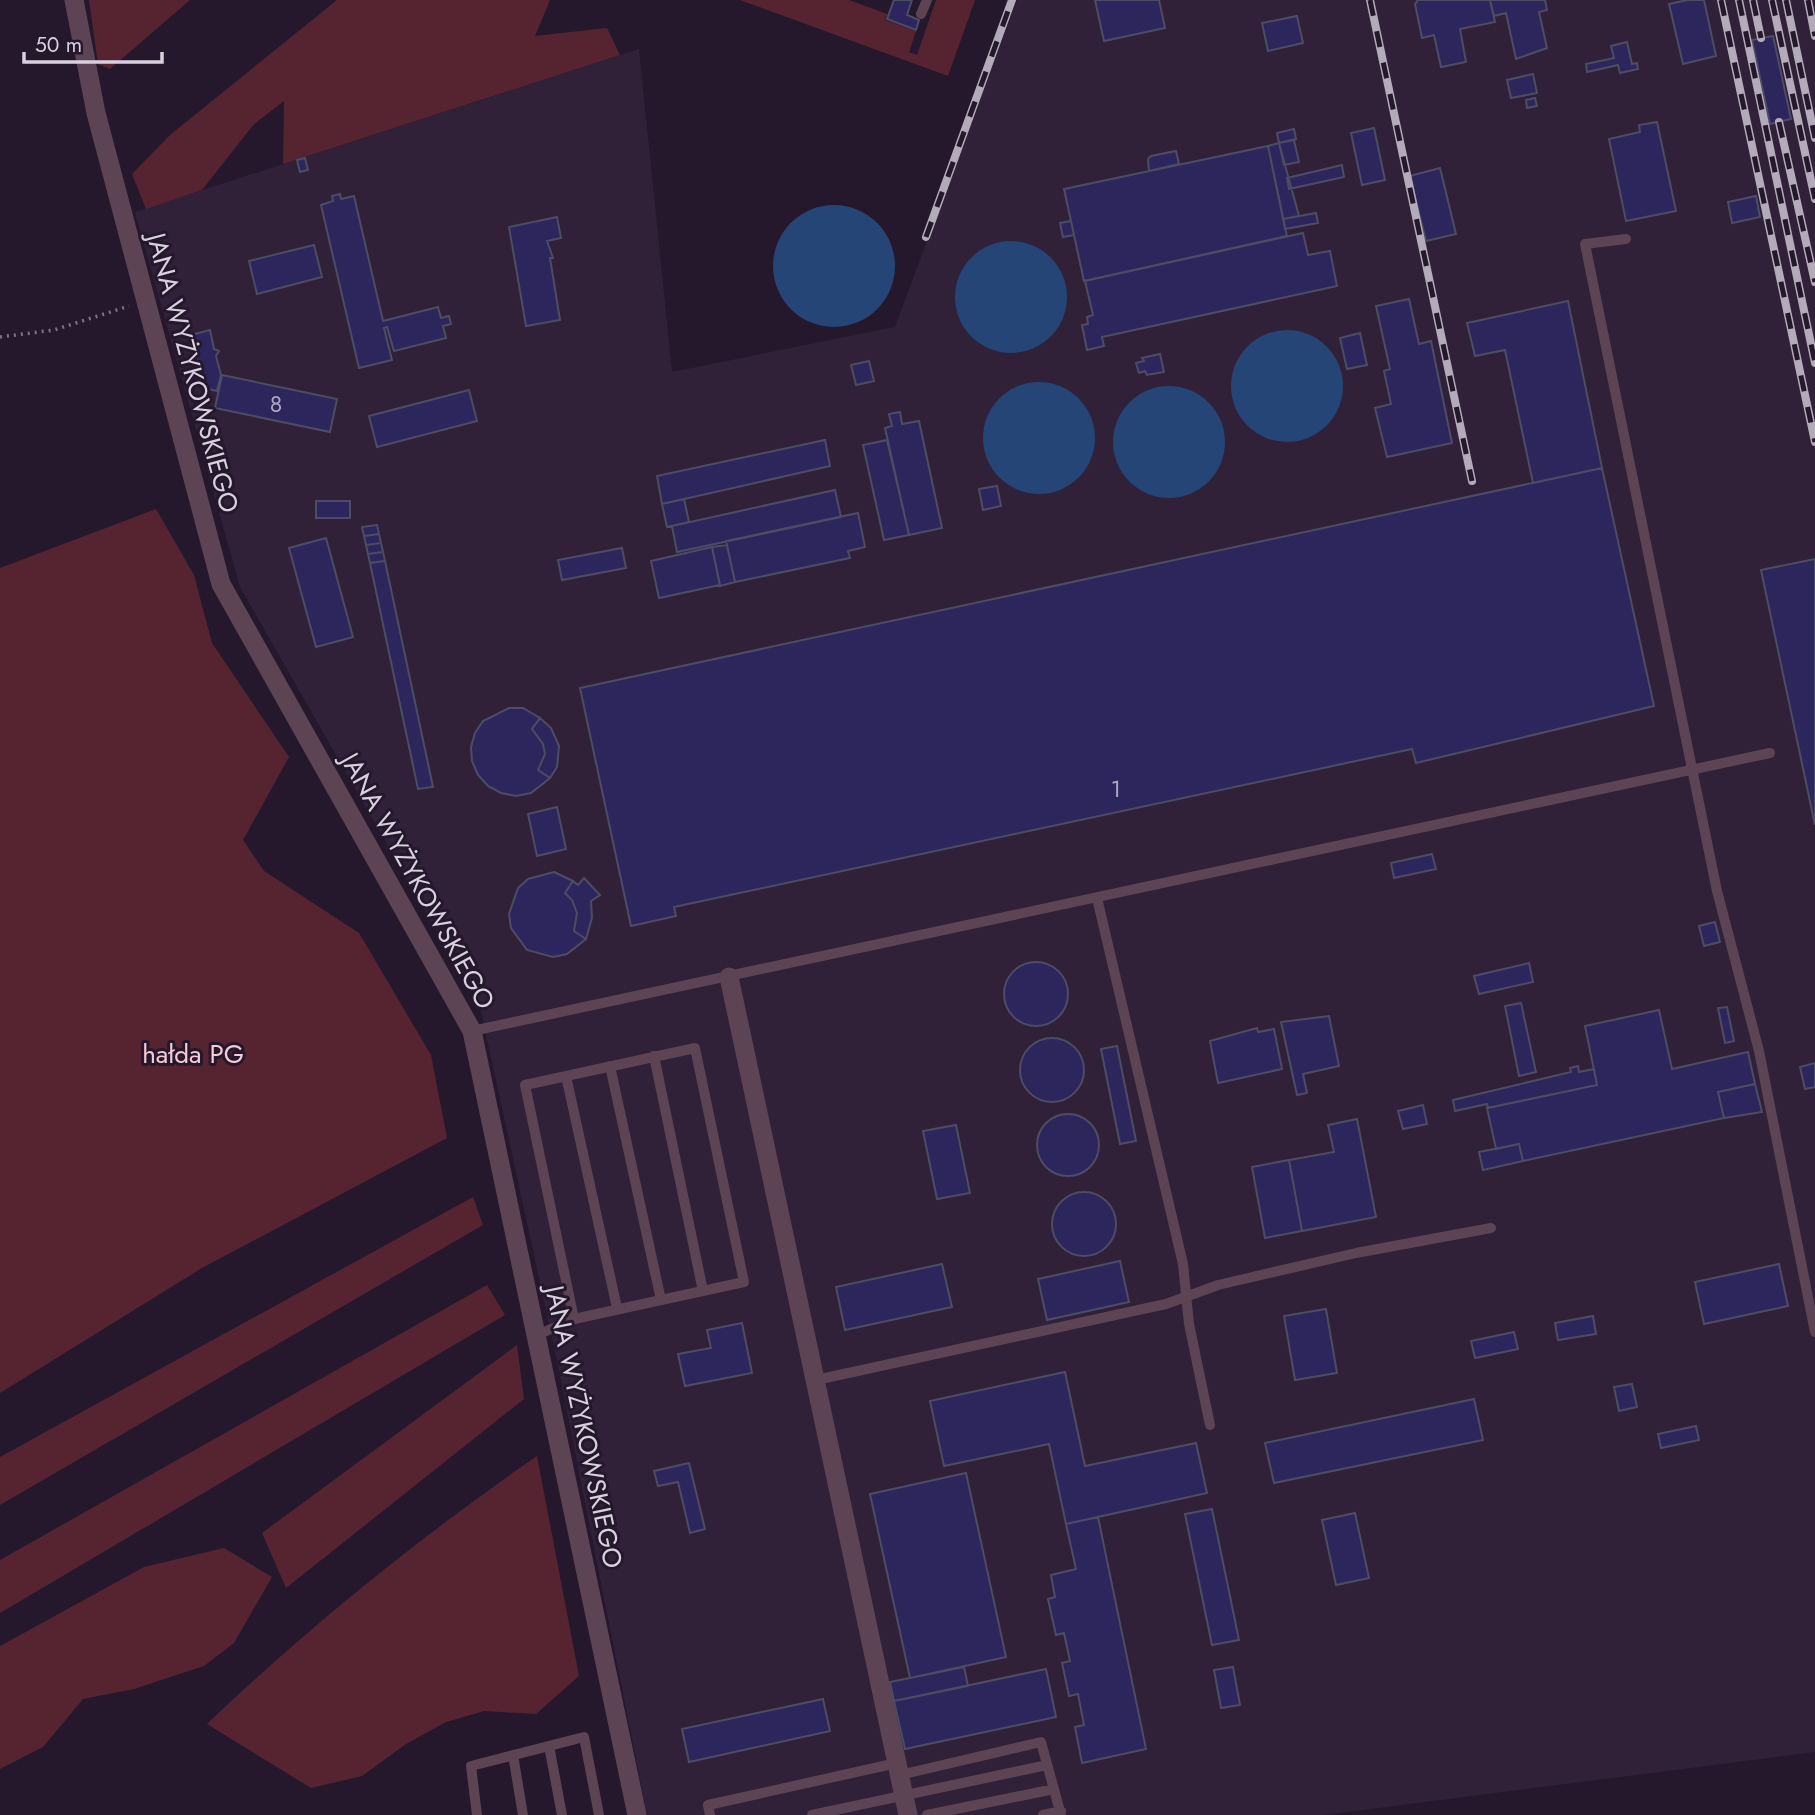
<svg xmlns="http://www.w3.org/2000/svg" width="1815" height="1815" font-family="Jost,sans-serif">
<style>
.built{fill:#302139}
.green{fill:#562430}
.water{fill:#244576}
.building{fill:#2d265c;stroke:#4c4c64;stroke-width:2}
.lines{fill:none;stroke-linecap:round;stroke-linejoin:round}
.path{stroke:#7d7384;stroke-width:3.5;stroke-dasharray:2 5;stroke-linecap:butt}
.service{stroke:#5c4454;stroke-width:10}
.minor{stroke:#5c4454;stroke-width:19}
.rail-casing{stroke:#b4abba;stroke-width:8}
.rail{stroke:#25182c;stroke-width:5;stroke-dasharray:16;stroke-linecap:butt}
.labels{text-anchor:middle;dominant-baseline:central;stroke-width:6;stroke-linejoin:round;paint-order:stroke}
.number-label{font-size:23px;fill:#ada6be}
.street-label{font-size:26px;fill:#d8d0de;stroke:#25182c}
.park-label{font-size:26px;fill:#f6cbd3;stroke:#25182c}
</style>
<rect width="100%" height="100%" fill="#25182c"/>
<!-- built -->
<path class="built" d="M1017,0H1815V1752L1324,1815H647L556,1356L480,1007L240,587L135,212L639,49L672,372L895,327Z"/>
<!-- green -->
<path class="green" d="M89,0H190L110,69L98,64Z
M337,0H550L535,36L607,28L620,55L283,164L284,101L254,124L202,190L146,209L132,174L170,135Z
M740,0H849L887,14L885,20L916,31L909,52L917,55L936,0H975L948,76Z
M156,509L194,575L212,643L289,757L243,840L264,871L359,933L431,1055L447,1138L202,1268L0,1393V568Z
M473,1197L483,1225L0,1505V1457Z
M487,1285L505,1315L0,1613V1560Z
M517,1345L524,1399L286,1588L262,1533Z
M537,1456L579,1676L536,1714L484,1711L446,1722L406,1744L362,1776L311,1788L207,1724C306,1629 424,1534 537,1456Z
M224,1548L272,1577L234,1643L204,1666L134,1689L83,1699L43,1747L0,1769V1646L144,1567Z"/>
<!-- water -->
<path class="water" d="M773 266a61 61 0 1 1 122 0a61 61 0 1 1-122 0Z
M955 297a56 56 0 1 1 112 0a56 56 0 1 1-112 0Z
M1231 386a56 56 0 1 1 112 0a56 56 0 1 1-112 0Z
M983 438a56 56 0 1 1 112 0a56 56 0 1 1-112 0Z
M1113 442a56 56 0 1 1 112 0a56 56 0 1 1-112 0Z"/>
<!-- building -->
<path class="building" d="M894,0H912L907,15L919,20L916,30L887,19Z
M1095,0H1159L1165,28L1104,41Z
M1418,0H1490L1495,22L1460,29L1466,62L1441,67L1434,35L1422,38L1415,4Z
M1490,0H1545L1547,10L1539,12L1547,48L1516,59L1506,13L1494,16Z
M1687,0H1704L1716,56L1683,64L1669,4Z
M1297,16L1303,43L1268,51L1262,23Z
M1773,36L1791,119L1770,124L1752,40Z
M1627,42L1632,64L1637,63L1638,69L1620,73L1618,65L1587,72L1586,64L1614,58L1611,46Z
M1533,74L1537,93L1511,98L1507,80Z
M1535,98L1537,106L1527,108L1526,100Z
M1657,122L1676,211L1626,221L1609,139L1640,132L1639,125Z
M1374,128L1385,180L1362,185L1351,133Z
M1294,129L1296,139L1279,143L1277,133Z
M1294,140L1299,162L1284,165L1279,143Z
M1279,143L1299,216L1283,219L1268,146Z
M1268,146L1287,236L1084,281L1064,189Z
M1176,151L1179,164L1149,171L1148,159L1151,156Z
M305,158L308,170L300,172L297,160Z
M1342,165L1344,177L1289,189L1287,178Z
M1440,168L1456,234L1426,241L1410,176Z
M340,194L341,199L354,196L383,321L438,307L441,318L449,316L451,324L443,326L446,338L394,351L387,327L384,328L392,360L359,368L321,205L333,201L332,196Z
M1756,196L1760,217L1732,223L1728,202Z
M1316,213L1318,223L1285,229L1283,219Z
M557,217L561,238L547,241L553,258H550L560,320L526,326L509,227Z
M1071,221L1074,235L1063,237L1060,223Z
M1303,233L1308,255L1330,251L1337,286L1102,337L1104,346L1087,350L1082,325L1088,324L1087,317L1093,315L1085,281Z
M314,245L322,277L257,294L249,261Z
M1409,299L1419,344L1431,341L1452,443L1387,457L1375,408L1391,404L1384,371L1390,369L1376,306Z
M1568,301L1602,468L1533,483L1505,350L1475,356L1467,323Z
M210,330L214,349L219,351L216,356L221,375L217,391L204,388L191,335Z
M1360,333L1367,365L1347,369L1340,338Z
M1160,354L1164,372L1147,375L1145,371L1139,373L1136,363L1144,361L1142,358Z
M869,361L874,381L856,385L851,365Z
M222,375L337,399L330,432L215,408Z
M469,390L477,421L377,447L369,416Z
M900,412L902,424L919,421L942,528L909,535L885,428L892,426L889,414Z
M825,440L830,466L662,504L657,476Z
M887,440L909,535L884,540L863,445Z
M1602,468L1654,706L1416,763L1412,749L674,907L676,916L631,926L580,688Z
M997,486L1001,506L983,510L979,489Z
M835,490L841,517L677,552L672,526Z
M684,499L689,522L667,527L662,504Z
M316,501H350V518H316Z
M858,513L865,547L848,551L850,558L735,582L726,541Z
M377,525L379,534L364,536L362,527Z
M379,534L381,543L366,545L364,536Z
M326,538L353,637L316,647L289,548Z
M381,543L383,552L368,554L366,545Z
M727,545L735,582L720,586L712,547Z
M712,547L720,585L659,598L651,561Z
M622,548L626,568L562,580L558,560Z
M383,552L385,561L370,563L368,554Z
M1815,559V825L1761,570Z
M385,561L433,787L418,789L370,563Z
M509,708H523L540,718L532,729L543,744L545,754L538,770L550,778L531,793L516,796L501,793L488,786L478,775L472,761L471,747L475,733L483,721Z
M540,718L551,728L559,746L557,767L550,778L538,770L545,754L543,744L532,729Z
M557,807L566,849L537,856L528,814Z
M1432,854L1436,869L1394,878L1391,863Z
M554,872L573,881L565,893L572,900L577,913L574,931L586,939L567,954L553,957L527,950L511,928L509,914L518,888L528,879Z
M584,878L600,895L591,901L592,918L586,939L574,931L577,913L572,900L565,893L573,881L578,885Z
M1715,922L1720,942L1704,946L1699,926Z
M1004 994a32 32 0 1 1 64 0a32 32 0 1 1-64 0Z
M1529,963L1533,982L1479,994L1474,976Z
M1521,1003L1536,1072L1519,1076L1505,1006Z
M1727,1007L1734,1041L1725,1043L1718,1008Z
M1659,1010L1672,1069L1748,1052L1755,1084L1718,1092L1724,1118L1523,1161L1519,1144L1496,1149L1487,1108L1597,1085L1585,1026Z
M1329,1016L1339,1066L1303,1074L1307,1093L1297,1095L1281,1022Z
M1257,1028L1258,1032L1274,1029L1282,1069L1218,1083L1210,1041Z
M1020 1070a32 32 0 1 1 64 0a32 32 0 1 1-64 0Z
M1117,1046L1136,1141L1120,1144L1101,1049Z
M1815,1063V1087L1805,1089L1800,1067Z
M1578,1066L1579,1072L1594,1069L1597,1085L1488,1108L1487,1104L1455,1111L1453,1100L1571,1072L1570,1068Z
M1755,1084L1762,1112L1724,1118L1718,1092Z
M1423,1105L1427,1124L1403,1129L1398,1111Z
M1037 1145a31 31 0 1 1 62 0a31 31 0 1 1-62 0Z
M1357,1119L1376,1217L1302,1231L1289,1160L1334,1152L1328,1125Z
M956,1125L970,1193L937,1199L923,1131Z
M1519,1144L1523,1161L1483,1170L1479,1152Z
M1289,1160L1302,1231L1265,1238L1252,1167Z
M1052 1224a32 32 0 1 1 64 0a32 32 0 1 1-64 0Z
M1120,1261L1129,1302L1047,1320L1038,1279Z
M942,1264L952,1307L845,1330L836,1287Z
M1779,1264L1788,1306L1704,1324L1695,1282Z
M1326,1309L1337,1373L1295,1380L1284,1316Z
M1593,1316L1596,1334L1558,1340L1555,1323Z
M742,1323L752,1373L685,1386L678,1354L711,1348L707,1330Z
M1514,1332L1518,1349L1475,1358L1471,1341Z
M1065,1372L1085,1466L1196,1443L1207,1493L1066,1524L1049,1444L944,1466L930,1401Z
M1632,1384L1637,1407L1619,1411L1614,1387Z
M1474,1399L1483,1440L1274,1483L1265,1443Z
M1696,1426L1699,1440L1661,1448L1658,1434Z
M689,1463L705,1529L690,1533L678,1482L658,1486L654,1471Z
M966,1473L1006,1657L910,1678L870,1494Z
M1212,1509L1239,1640L1212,1645L1185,1514Z
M1355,1513L1369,1578L1336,1585L1322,1520Z
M1098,1517L1146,1749L1082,1763L1075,1727L1084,1725L1078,1694L1069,1696L1062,1663L1070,1661L1064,1633L1056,1635L1048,1599L1055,1597L1051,1575L1076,1569L1066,1524Z
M964,1667L968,1686L894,1701L890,1682Z
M1233,1667L1240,1705L1221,1708L1214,1670Z
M1046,1669L1056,1717L905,1749L894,1701Z
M823,1699L830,1731L689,1762L682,1729Z"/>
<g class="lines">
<!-- path -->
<path class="path" d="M0,337L54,330L129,306"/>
<!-- service -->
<path class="service" d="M921,14L927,0
M1626,239L1585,244L1717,891L1759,1051L1815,1332
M1097,898L1183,1264L1189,1324L1210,1425
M472,1031L1770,753
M654,1056L703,1291
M610,1066L661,1300
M566,1076L617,1308
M537,1335L574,1319L744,1282L695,1048L525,1085L574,1319
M816,1380L1166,1304L1218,1285L1356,1253L1491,1228
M549,1746L562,1815
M513,1755L523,1815
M900,1775L1041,1742L1061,1815
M477,1815L471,1766L584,1737L599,1815
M710,1815L708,1805L897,1763
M812,1815L1047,1765
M927,1815L1054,1789
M1043,1815L1061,1811"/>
<!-- minor -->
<path class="minor" d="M74,0L96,113L221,584L472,1031L637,1815
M729,977L908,1815"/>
<defs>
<path id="rail" d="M1370,0L1472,481
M1721,0L1815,442
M1739,0L1815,363
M1753,0L1761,38
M1772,0L1815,199
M1786,0L1815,138
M1808,0L1815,36
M1779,122L1815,282
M926,237L1012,0"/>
</defs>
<!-- rail casing -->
<use href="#rail" class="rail-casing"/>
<!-- rail -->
<use href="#rail" class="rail"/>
</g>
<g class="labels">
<!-- number labels -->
<g class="number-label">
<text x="276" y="404">8</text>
<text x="1116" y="789">1</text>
</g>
<!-- street labels -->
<g class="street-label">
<text transform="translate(193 373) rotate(75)">JANA WYŻYKOWSKIEGO</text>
<text transform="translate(418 881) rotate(61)">JANA WYŻYKOWSKIEGO</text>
<text transform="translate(584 1427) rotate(78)">JANA WYŻYKOWSKIEGO</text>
</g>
<!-- park labels -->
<g class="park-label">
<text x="193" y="1054">hałda PG</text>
</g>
</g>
<!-- scale -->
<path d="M24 52v10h138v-10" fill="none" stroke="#d8d0de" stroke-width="3.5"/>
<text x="35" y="52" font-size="21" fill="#d8d0de" stroke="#25182c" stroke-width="5" paint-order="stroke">50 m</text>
</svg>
